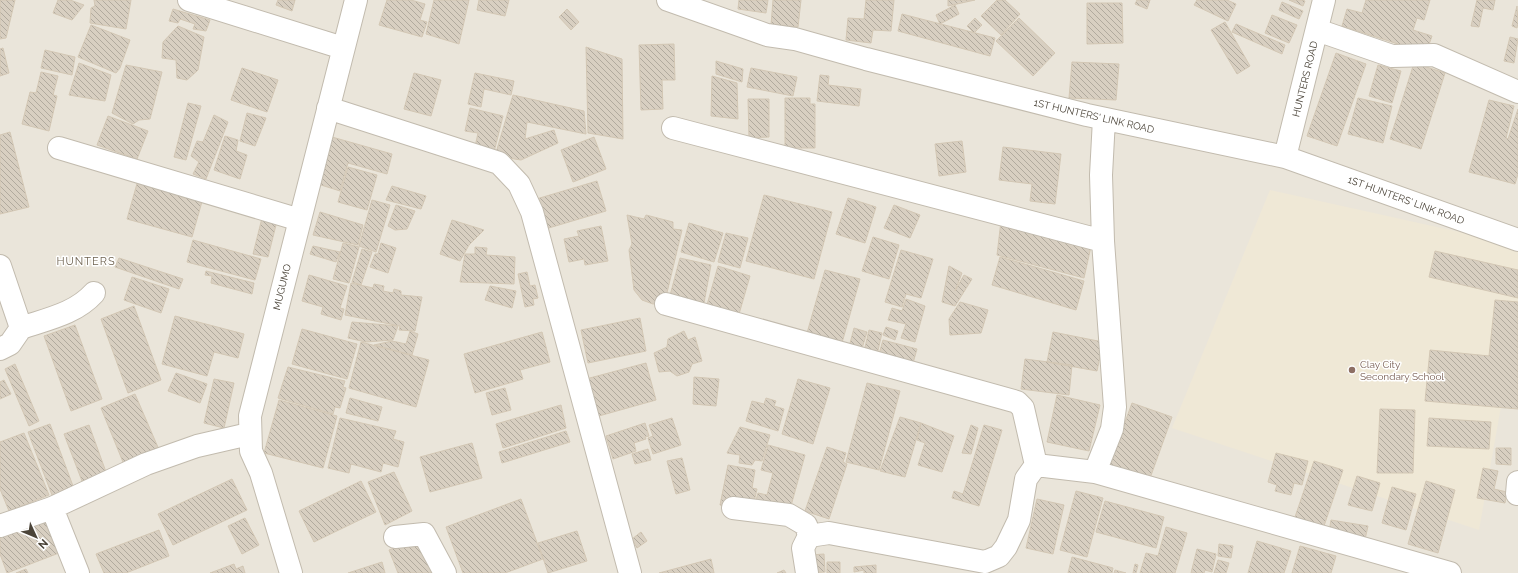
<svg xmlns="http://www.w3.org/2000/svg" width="1518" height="573" font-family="Raleway,sans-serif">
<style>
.residential{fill:#eae5da}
.education{fill:#efe8d6}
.building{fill:url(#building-back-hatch);stroke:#d3c7b4}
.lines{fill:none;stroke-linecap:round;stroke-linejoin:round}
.street-casing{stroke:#c2bbae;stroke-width:24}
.street{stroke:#fff;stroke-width:22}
.education-dot{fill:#8d6e63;stroke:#fff;stroke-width:1.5}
.labels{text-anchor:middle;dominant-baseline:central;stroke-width:3;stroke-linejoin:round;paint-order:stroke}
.street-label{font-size:10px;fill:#4b4439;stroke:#fff}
.education-label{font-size:10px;fill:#785e54;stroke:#fff;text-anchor:start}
.neighbourhood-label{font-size:11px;letter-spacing:1px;fill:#6e6250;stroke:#fff}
</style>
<defs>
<pattern id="building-back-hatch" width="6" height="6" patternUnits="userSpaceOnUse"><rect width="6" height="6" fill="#d8cfc1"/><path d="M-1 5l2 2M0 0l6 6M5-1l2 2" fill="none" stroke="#b1aa9e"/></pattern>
</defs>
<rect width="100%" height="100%" fill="#f6f3ec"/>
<!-- residential -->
<path class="residential" d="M0,0H1518V573H0Z"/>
<!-- education -->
<path class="education" d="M1270,190L1518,245V311L1479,530L1172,428Z"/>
<!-- building -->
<path class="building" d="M0,0H15L6,38L0,39Z
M58,0H70L84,5L72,20L53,13Z
M94,0H131L126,29L90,23L91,8L95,6Z
M278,0H295L292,11L276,5Z
M387,0H411L425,4L420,20L427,22L422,37L379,25Z
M434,0H469L459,44L426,34Z
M479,0H509L505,16L477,10Z
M739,0H768L766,13L738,9Z
M773,0H801L798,27L771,25Z
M866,0H894L891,31L873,30L871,43L846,40L848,18L864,19Z
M948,0H975L948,6Z
M997,0H1005L1020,14L1001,35L981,16Z
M1137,0H1150L1147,9L1135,4Z
M1197,0H1227L1236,4L1228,21L1194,5Z
M1289,0H1302L1305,1L1303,6Z
M1366,0H1430L1424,20L1417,18L1413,30L1432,36L1426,53L1342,26L1347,9L1362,13Z
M1477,0H1495L1493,10L1483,8L1479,27L1471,26Z
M1282,2L1303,11L1299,19L1279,10Z
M1087,3H1122L1123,43L1087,44Z
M955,5L959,14L940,24L936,15Z
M1517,6L1518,23L1517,28L1512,26Z
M173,9L210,20L206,31L193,29L195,24L180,19L178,23L169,21Z
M567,9L579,22L571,30L559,17Z
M902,14L995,38L990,56L898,31Z
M1272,15L1297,25L1289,43L1265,33Z
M975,18L982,25L974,33L967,26Z
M1019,18L1055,53L1033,76L996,41Z
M1225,22L1250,66L1237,74L1211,30Z
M1236,24L1285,45L1282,54L1232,32Z
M91,25L130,40L120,68L116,73L78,57Z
M178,26L204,37L198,70L187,80L177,78L176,60L162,58L163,42Z
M1510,37L1518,39L1514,63L1504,61Z
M674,44L675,80H662L663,109L641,110L639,45Z
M586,47L622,59L623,139L588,133Z
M3,48L9,73L0,76V49Z
M45,50L75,57L72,75L41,68Z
M1336,53L1366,64L1337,146L1307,136Z
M716,61L743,69L742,82L716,74Z
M1072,62L1119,64L1116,100L1069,98Z
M79,63L111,75L105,101L69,95Z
M1414,63L1445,73L1421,149L1390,139Z
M126,65L162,72L150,119L139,120L133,124L112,113Z
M1378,65L1401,71L1392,103L1369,96Z
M242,68L278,80L267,112L231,100Z
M751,68L797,77L793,96L747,87Z
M41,72L58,76L53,95L57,96L49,131L22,124L30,92L36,93Z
M414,73L441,80L431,116L404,109Z
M475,73L514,81L511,95L484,89L481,107L468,104Z
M820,75L829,76L828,85L861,89L859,106L817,101Z
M712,76L737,83L738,119L711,116Z
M513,95L584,111L586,134L527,122L525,139L554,130L558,143L521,160L495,156Z
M785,98H810V104H815V148H785Z
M1358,98L1392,106L1383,143L1348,134Z
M748,99H769V137L749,138Z
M1489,100L1514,106L1506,138L1508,139L1518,109V174L1515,184L1469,172Z
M188,103L201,106L186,160L174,157Z
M470,108L503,116L494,152L475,147L478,133L465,131Z
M247,113L266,118L255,146L240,141Z
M214,115L228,122L206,179L193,174L199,162L191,156L197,141L203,142Z
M108,116L148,131L137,159L97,145Z
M10,132L29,207L0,214V135Z
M225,136L238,140L236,151L247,155L240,179L214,170Z
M332,137L392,154L387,174L348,163L340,191L318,184Z
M594,137L606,169L573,182L561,150Z
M962,141L966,172L939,176L935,144Z
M1003,147L1061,154L1055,204L1030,201L1032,184L999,180Z
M348,167L377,175L367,210L338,202Z
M138,180L203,198L192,237L127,219Z
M597,181L606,211L542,230L533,200Z
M392,186L426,196L421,209L386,200Z
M764,195L832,212L814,279L746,261Z
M848,198L876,207L865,243L836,234Z
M372,200L390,205L376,252L359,246Z
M396,205L415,211L407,229L395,230L388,226Z
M894,205L920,215L910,238L884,228Z
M320,212L363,225L358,245L313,235Z
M263,214L278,217L268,257L253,254Z
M627,215L644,219L646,215L673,222V229L682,230L665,301L653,304L642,300L634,290L629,250L632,244Z
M452,220L484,230L469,245L460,261L440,254Z
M1001,221L1092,242L1084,278L997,255Z
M689,223L723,233L714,262L681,252Z
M601,226L608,261L585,265L584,259L569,262L564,239L579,236L577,231Z
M726,233L748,238L740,268L718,262Z
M873,237L899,245L889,279L862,271Z
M193,240L261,259L255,280L187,262Z
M343,243L359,247L349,283L333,279Z
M381,243L396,248L388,273L370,267L375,254H378Z
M313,246L340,252L336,262L310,254Z
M475,247L487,248L486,255L515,257L514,284L460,282L465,254H475Z
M362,249L372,252L361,285L352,282Z
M901,250L933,259L921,298L906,294L902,307L885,302Z
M1435,251L1518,270V298L1429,277Z
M1000,257L1084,281L1076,310L992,285Z
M119,258L183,279L179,289L115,267Z
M680,258L711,265L701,319L668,303Z
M718,266L750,276L735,328L703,319Z
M949,266L962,273L955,291L964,275L972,279L955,306L942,302Z
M825,270L860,279L838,357L803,347Z
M206,271L254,283L252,294L211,283L212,276L205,275Z
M527,272L530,286L535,285L538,298L533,299L534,305L525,307L518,274Z
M309,275L347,286L340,308L344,309L341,320L321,314L323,307L302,301Z
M132,277L169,289L161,313L124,300Z
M351,283L373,288L374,284L384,286L383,291L393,293L394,289L401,291V295L422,297L415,331L399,330L400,326L345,315Z
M490,286L516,291L512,308L485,300Z
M906,299L925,306L915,342L901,338L906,324L888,320L892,308L902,311Z
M1495,300L1518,302V409L1425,401L1430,350L1489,356Z
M960,302L988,310L981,333L950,335L949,319Z
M134,306L161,380L128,393L101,319Z
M175,316L244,334L238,358L214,352L207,376L162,364Z
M640,318L646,351L588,363L581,330Z
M352,322L398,326L393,340L366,342L348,338Z
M75,325L102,399L71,411L44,336Z
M886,327L898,331L895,340L883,335Z
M854,328L867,332L860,355L848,351Z
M302,329L357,344L347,379L292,364Z
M869,330L882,333L876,359L863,356Z
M410,331L418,334L412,355L374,345L392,341L406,344Z
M684,331L688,340L695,337L702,361L692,364L689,372L677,376L670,371L659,372L654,353L667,347L668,339Z
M542,332L550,362L520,370L523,379L475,393L464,354Z
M1053,332L1103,342L1097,371L1047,362Z
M883,340L917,349L911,370L877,361Z
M361,342L429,360L416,407L349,388Z
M1025,359L1072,365L1069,395L1021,389Z
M646,363L656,400L581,421L571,383Z
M15,364L39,421L29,426L5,369Z
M288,367L345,381L343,387L346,388L340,408L335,407L333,414L278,398Z
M176,373L207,384L200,403L168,391Z
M694,377L719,379L716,406L693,404Z
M214,379L234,383L224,428L204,423Z
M798,379L830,388L813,444L782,434Z
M4,380L11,394L0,399V382Z
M867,383L900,391L879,470L846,462Z
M505,388L511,410L492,415L486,393Z
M135,394L160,452L125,467L101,408Z
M1057,395L1100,405L1089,451L1047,442Z
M350,398L382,407L378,421L346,413Z
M766,398L776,401L774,406L784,409L778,431L746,421L752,401L764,404Z
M279,400L337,416L323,468L264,453Z
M1132,403L1172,417L1149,481L1109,466Z
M561,405L566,428L503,448L496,424Z
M1380,409L1415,410L1413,473H1377Z
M900,417L921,423L905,477L880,471Z
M340,418L396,431L393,439L404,442L398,467L383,463L381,472L351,464L349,473L328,468Z
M672,418L681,445L653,454L648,438L653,436L649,425Z
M1429,418L1491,422L1489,449L1427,446Z
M645,423L649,436L645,437L646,439L634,443L636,451L613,459L606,436Z
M921,423L954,436L942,472L918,465L925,443L917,440Z
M50,424L73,486L52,495L28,432Z
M89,425L106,472L82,481L64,434Z
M971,425L978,428L971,454L962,453Z
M984,425L1002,430L979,506L952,498L954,491L963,494Z
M740,427L770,435L762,461L755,460L752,465L739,463L740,455L727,453Z
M566,431L570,442L502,463L499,452Z
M24,433L49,495L9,511L0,489V442Z
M472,443L482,478L430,492L420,457Z
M768,445L805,455L786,524L752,515L758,493L767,495L773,473L761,470Z
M827,447L846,453L843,462L847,464L829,519L805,511Z
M1496,448H1511V465L1496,464Z
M648,449L651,460L635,464L632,454Z
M1276,453L1308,461L1302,485L1294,483L1291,495L1275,491L1277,485L1268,482Z
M682,458L690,490L676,494L667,461Z
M1314,461L1343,470L1324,526L1295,517Z
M728,465L755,470L752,488L757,489L752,511L720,505Z
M1483,468L1498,471L1494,489L1507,492L1505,503L1477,498Z
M394,472L412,511L385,525L368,482Z
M1357,476L1380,483L1372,511L1348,505Z
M232,479L247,510L173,545L158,514Z
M361,481L376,512L314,542L299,511Z
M1426,481L1455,490L1438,553L1408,544Z
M1392,487L1416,494L1406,530L1382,523Z
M1076,491L1103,498L1087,557L1060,550Z
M521,499L543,559L505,573H463L446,527Z
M1037,499L1064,505L1053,554L1026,548Z
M1105,501L1164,517L1156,548L1096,532Z
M44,512L59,553L7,573L0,554V529Z
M245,518L259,545L242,554L228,526Z
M1331,520L1368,526L1364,544L1328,538Z
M1166,527L1187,533L1175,573H1140L1146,553L1158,556Z
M159,530L169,556L126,573H104L96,554Z
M577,531L587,561L548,573L538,543Z
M641,532L647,541L637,548L632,539Z
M425,536L440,573H398L389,550Z
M1257,541L1291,551L1284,573H1248Z
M1219,544L1233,546L1231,558L1218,556Z
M1300,546L1336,556L1331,573H1292Z
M1197,549L1216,554L1212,572L1205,570L1204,573H1191Z
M824,554L825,572L808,573L797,556Z
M1072,557L1113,568L1112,573H1068Z
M711,559L714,573H659Z
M1218,560L1229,563L1226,573H1214Z
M382,562L385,573H348Z
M827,562H840V573H827Z
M234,564L236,569L243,566L245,573H210Z
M1135,564L1138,565L1136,573H1133Z
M876,565V573H864V570L854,572V567Z
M26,569L28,573H16Z
M784,570L786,573H777Z
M1115,570L1126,573H1114Z"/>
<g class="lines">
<defs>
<path id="street" d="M189,0L343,48
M668,0L767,35L795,39L866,59L1087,115L1285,157L1518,240
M1317,30L1392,56L1434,55L1518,92
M328,108L499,163L519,184L532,212L630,573
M673,128L1103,241
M59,148L300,220
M1285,157L1324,0
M0,266L21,328L10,344L0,349
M666,304L1017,402L1023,408L1036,465
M21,328C47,319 75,314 94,293
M1095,472L1450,573
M1517,494L1518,482
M52,508L78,573
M733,508L789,515L806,525L809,536
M0,526L52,508L146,464L197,446L249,434
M395,537L424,534L445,573
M291,573L261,473L251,451L250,416L356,0
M807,573L803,548L809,536L829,533L985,562L999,556L1006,547L1019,520L1026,479L1036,465L1095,472L1112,429L1115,407L1103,241L1101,175L1104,119"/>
</defs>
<!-- street casing -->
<use href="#street" class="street-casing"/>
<!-- street -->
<use href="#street" class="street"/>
</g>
<!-- markers -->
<circle class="education-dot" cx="1352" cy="370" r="4"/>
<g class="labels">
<!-- street labels -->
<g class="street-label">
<text transform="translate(1305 79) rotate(-76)">HUNTERS ROAD</text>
<text transform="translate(1094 116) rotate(13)">1ST HUNTERS' LINK ROAD</text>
<text transform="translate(1406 200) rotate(20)">1ST HUNTERS' LINK ROAD</text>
<text transform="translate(282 287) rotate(-76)">MUGUMO</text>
</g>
<!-- education labels -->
<g class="education-label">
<text x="1360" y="364">Clay City<tspan x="1360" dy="12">Secondary School</tspan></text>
</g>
<!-- neighbourhood labels -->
<g class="neighbourhood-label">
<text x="86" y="261">HUNTERS</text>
</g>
</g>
<!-- north arrow -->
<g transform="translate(36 537) rotate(134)" stroke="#ffffff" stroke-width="3" paint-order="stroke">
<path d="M0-3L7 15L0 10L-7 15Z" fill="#4b4439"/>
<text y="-6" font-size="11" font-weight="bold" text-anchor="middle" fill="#4b4439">N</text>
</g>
</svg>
